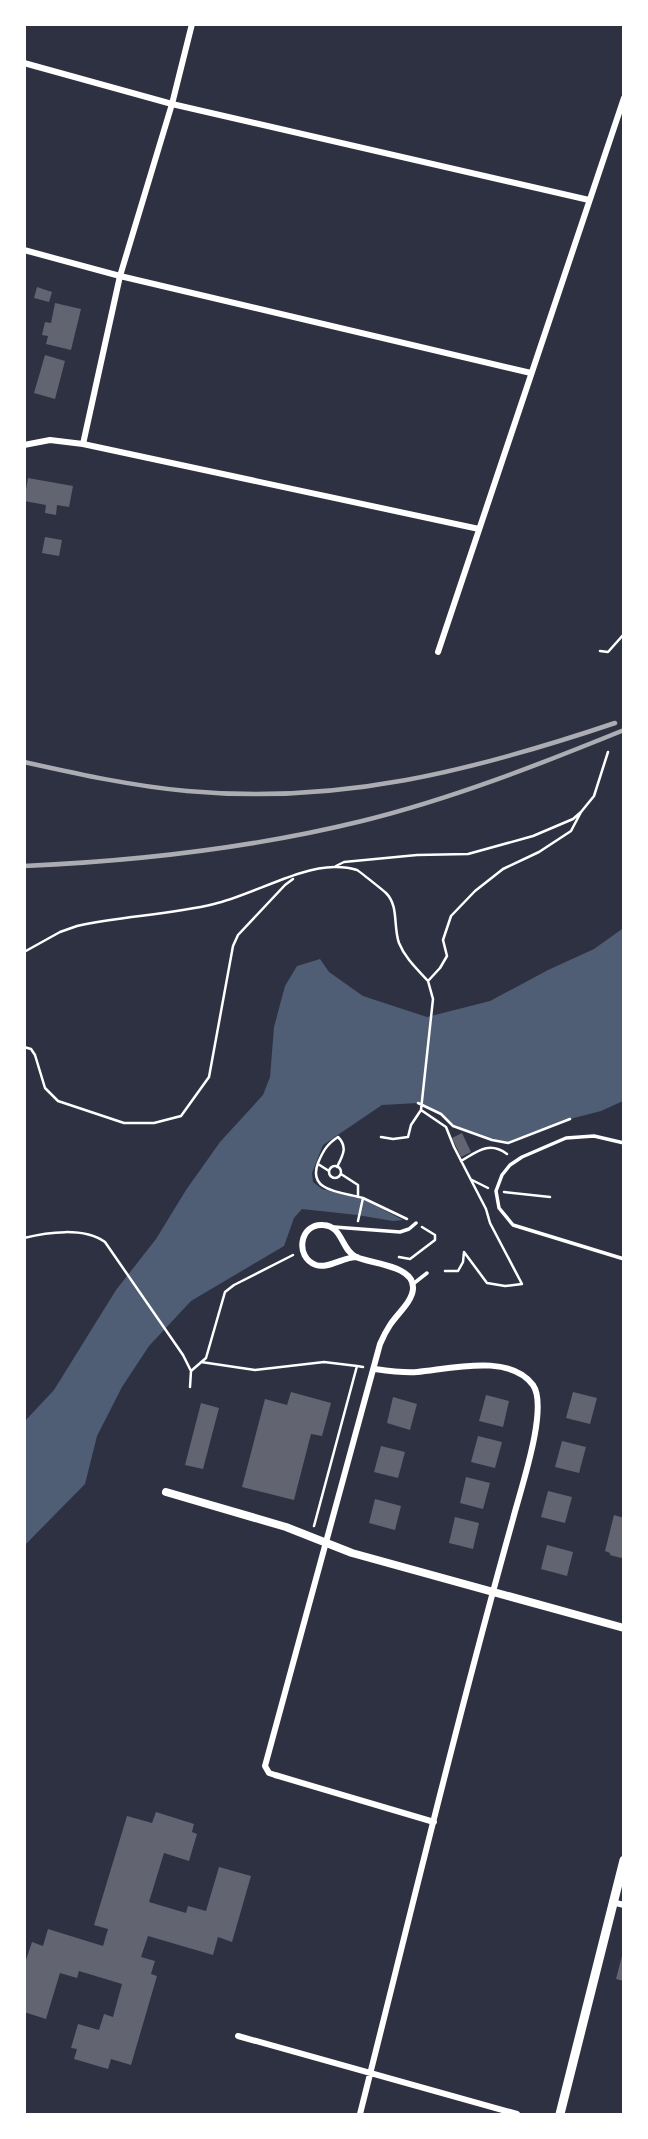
<svg xmlns="http://www.w3.org/2000/svg" width="648" height="2139" font-family="'Exo 2',sans-serif">
<style>
.water{fill:#4f5d75}
.building{fill:#626471}
.lines{fill:none;stroke-linecap:round;stroke-linejoin:round}
.path{stroke:#fff;stroke-width:2.5}
.service{stroke:#fff;stroke-width:3.5}
.minor{stroke:#fff;stroke-width:6}
.tertiary{stroke:#fff;stroke-width:8}
.secondary{stroke:#fff;stroke-width:9}
.rail{stroke:#abadb3;stroke-width:4.5}
</style>
<rect width="100%" height="100%" fill="#2d3142"/>
<!-- water -->
<path class="water" d="M623,919V1101L601,1111L570,1119L508,1143L492,1140L453,1126L441,1114L418,1103L382,1105L323,1145L312,1173L313,1182L322,1189L363,1199L403,1220L393,1221L357,1215L302,1209L294,1218L284,1246L191,1301L149,1346L122,1387L97,1436L85,1484L25,1545L24,1422L54,1390L116,1290L156,1239L186,1190L220,1142L263,1095L270,1077L274,1027L285,986L297,966L320,959L329,972L363,996L427,1017L490,1001L548,970L594,949L622,929Z"/>
<!-- building -->
<path class="building" d="M37,287L52,292L49,302L34,298Z
M55,303L81,309L71,350L46,344L48,336L42,335L45,322L51,323Z
M45,355L65,361L55,399L34,393Z
M28,478L73,486L69,507L57,505L56,515L45,513L46,505L24,501Z
M45,537L62,540L59,556L42,553Z
M462,1133L471,1152L461,1157L452,1138Z
M291,1392L331,1403L322,1436L311,1434L294,1500L242,1487L265,1399L287,1405Z
M573,1392L597,1398L590,1424L566,1418Z
M486,1395L509,1401L503,1427L479,1421Z
M393,1397L417,1404L410,1430L387,1423Z
M201,1403L219,1408L203,1469L185,1465Z
M478,1436L502,1442L495,1468L471,1462Z
M562,1441L586,1447L579,1473L555,1467Z
M381,1446L405,1452L398,1478L374,1472Z
M466,1477L490,1483L483,1509L460,1503Z
M548,1491L572,1497L565,1523L541,1517Z
M375,1499L401,1506L395,1530L369,1523Z
M614,1515L624,1518V1556L621,1558L610,1555V1553L605,1551Z
M455,1517L479,1523L473,1549L449,1543Z
M547,1545L573,1552L567,1576L541,1569Z
M156,1812L194,1824L192,1832L197,1834L189,1861L164,1853L149,1902L186,1913L188,1906L206,1911L219,1867L251,1876L232,1942L218,1937L213,1955L148,1936L141,1957L155,1961L151,1974L157,1976L131,2065L111,2059L108,2069L74,2059L77,2049L71,2048L78,2024L99,2030L104,2014L113,2017L122,1984L79,1971L77,1978L60,1973L46,2019L24,2012V1966L32,1942L43,1946L48,1929L103,1946L108,1929L94,1925L127,1816L152,1823Z
M623,1952L624,1953V1981L616,1979Z"/>
<g class="lines">
<!-- path -->
<path class="path" d="M600,651L608,652L624,634
M336,866L344,862L417,855L468,854L533,836L573,819L581,812L594,796L608,752
M24,952L60,932L77,926C121,916 169,915 214,904C250,896 300,866 336,867C342,867 351,868 357,870C359,871 384,891 386,893C399,906 393,926 399,943C405,958 417,969 428,981
M24,1047L31,1049L35,1055L45,1088L58,1101L124,1123H154L181,1116L209,1077L233,946L238,935L285,885L293,879
M418,1103L441,1114L453,1126L492,1140L508,1143L570,1119
M381,1137L393,1139L408,1137L411,1125L421,1110
M461,1161C478,1151 489,1141 507,1154
M318,1164L329,1171
M329 1172a6 6 0 1 1 12 0a6 6 0 1 1-12 0Z
M337,1167C343,1155 348,1147 338,1137C327,1144 323,1151 318,1163C307,1192 342,1192 363,1198L358,1221
M341,1174L358,1185V1196
M472,1180L488,1188
M504,1192L550,1197
M363,1198L407,1219
M24,1238C47,1232 84,1227 105,1242L183,1355L191,1371L206,1358L225,1292L234,1285L293,1255
M399,1257L410,1259L435,1240V1235L422,1227
M445,1271H458L463,1262L464,1252L487,1283L505,1286L522,1284L490,1223L486,1209L454,1147L446,1127L421,1110L433,999L428,981L440,968L447,956L443,940L451,916L475,891L503,869L539,852L571,831L581,812
M201,1362L255,1370L324,1362L357,1366
M190,1387L191,1371
M314,1526L357,1366L363,1367"/>
<!-- service -->
<path class="service" d="M624,1143L594,1136L566,1138L522,1157L510,1165L502,1175L496,1191L499,1208L513,1225L624,1259
M334,1227L400,1232L409,1229L416,1223
M413,1284L427,1273"/>
<!-- minor -->
<path class="minor" d="M24,63L172,104L589,200
M24,250L120,276L531,373
M83,444L120,276L172,104L192,24
M24,445L50,440L83,444L479,529
M438,652L624,98
M357,1257C343,1257 328,1269 316,1265C294,1257 300,1223 323,1225C343,1226 341,1250 356,1257C371,1264 415,1265 413,1289C412,1302 397,1314 390,1325C386,1331 383,1337 380,1344L265,1766L269,1773L275,1775L434,1822
M612,1902L624,1905
M238,2036L517,2114
M360,2114C410,1916 458,1716 513,1519C520,1491 549,1408 533,1385C510,1353 450,1369 417,1372C403,1373 389,1371 375,1369"/>
<!-- tertiary -->
<path class="tertiary" d="M166,1492L286,1527L352,1553L624,1628"/>
<!-- secondary -->
<path class="secondary" d="M560,2114L624,1860"/>
<!-- rail -->
<path class="rail" d="M24,762C78,774 132,786 187,791C340,805 472,771 615,723
M24,866C138,861 252,848 362,821C451,799 538,765 624,730"/>
</g>
<!-- border -->
<rect width="648" height="2139" fill="none" stroke="#ffffff" stroke-width="52"/>
</svg>
